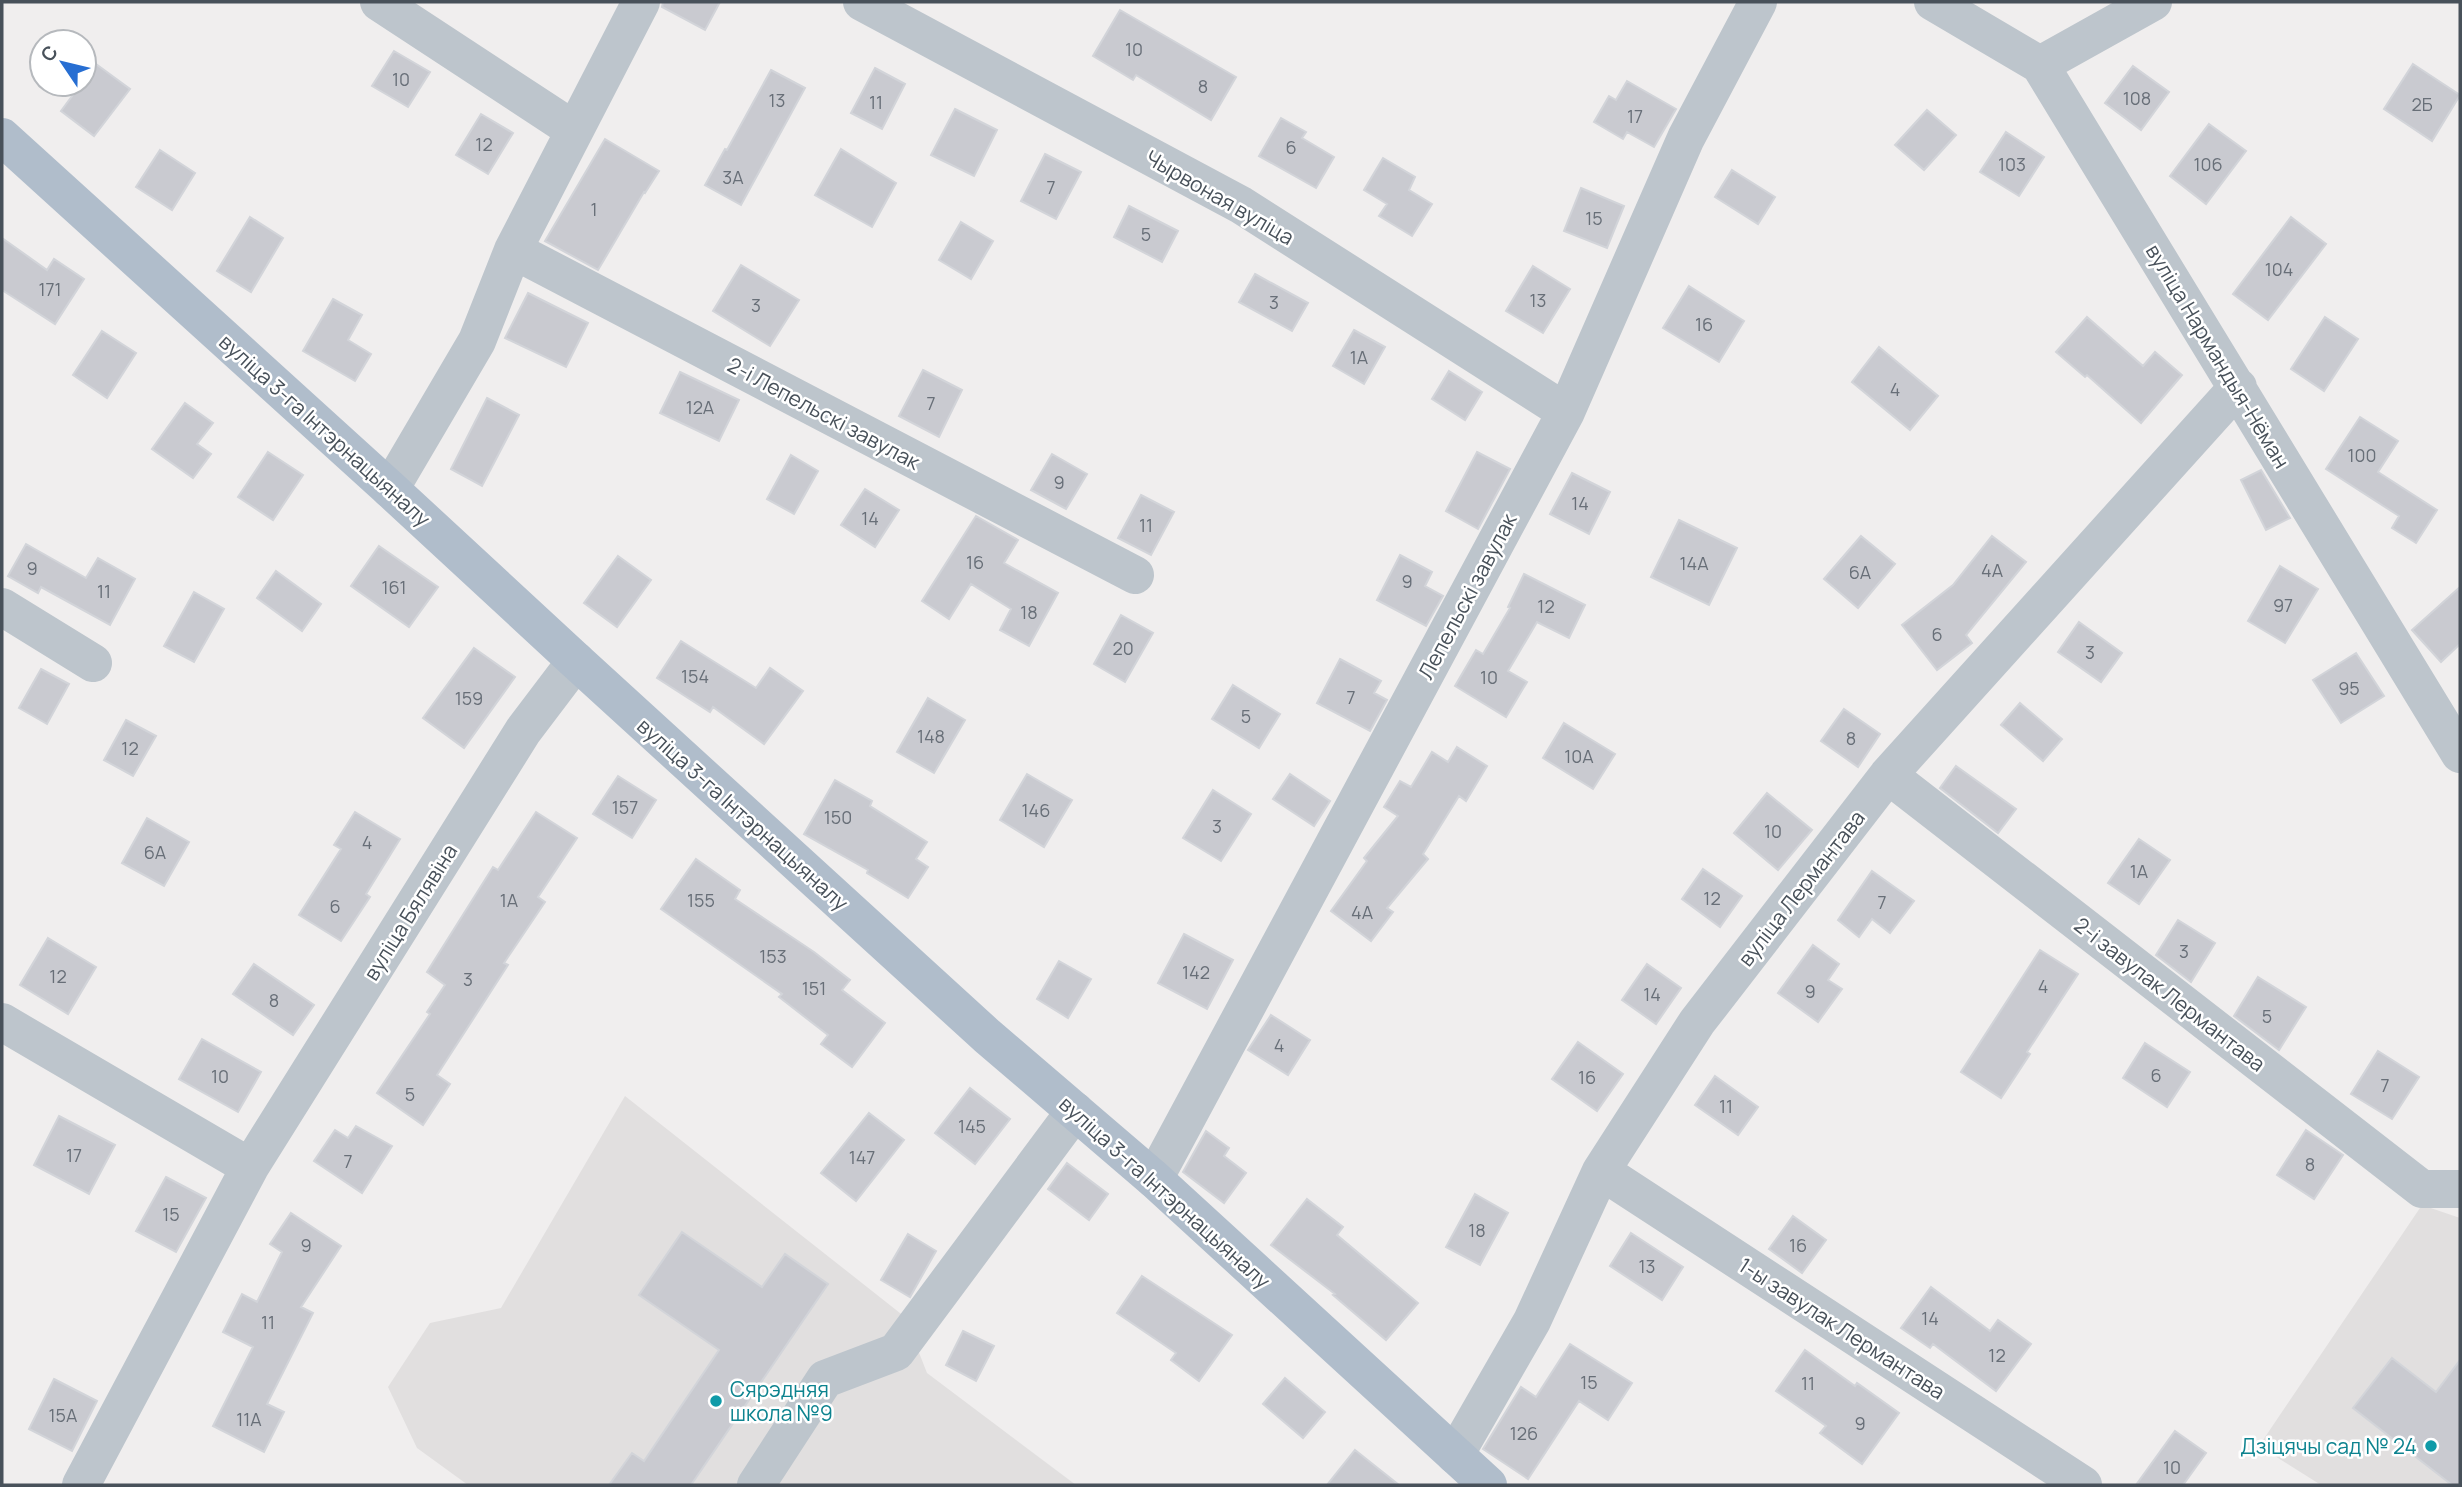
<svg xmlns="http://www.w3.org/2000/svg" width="2462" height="1487" font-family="Manrope,sans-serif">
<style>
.education{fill:#e1dfdf}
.building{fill:#c9cad0;stroke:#d2d4d9;stroke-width:2}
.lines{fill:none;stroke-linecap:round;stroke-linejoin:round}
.minor{stroke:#bdc5cc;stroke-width:38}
.major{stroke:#b0bdcb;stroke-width:38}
.culture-dot{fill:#0f9aa8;stroke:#fff;stroke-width:2.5}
.labels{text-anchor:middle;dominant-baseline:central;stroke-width:5;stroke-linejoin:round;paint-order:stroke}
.number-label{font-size:18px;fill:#686f78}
.street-label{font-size:21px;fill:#48515a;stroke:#fff}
.culture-label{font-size:21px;fill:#0d838f;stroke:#fff;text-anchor:start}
</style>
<rect width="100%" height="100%" fill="#f0eeee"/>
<!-- education -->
<path class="education" d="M625,1096L905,1317L927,1373L1076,1485H468L417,1448L388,1387L430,1323L501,1308Z
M2422,1205L2460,1218V1485H2321L2259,1446Z"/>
<!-- building -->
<path class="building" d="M663,2H720L705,30L662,7Z
M1120,10L1236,77L1211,120L1136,75L1133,80L1093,56Z
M394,51L430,72L408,107L372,86Z
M96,64L130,89L94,136L61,111L81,84H84V80Z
M2413,64L2460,95L2432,141L2384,109Z
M2133,66L2169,92L2141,130L2105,103Z
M875,68L905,84L882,129L851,113Z
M771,70L805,88L741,205L705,185L725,149L727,150Z
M1627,81L1676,109L1654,147L1627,132L1623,139L1594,122L1609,96L1616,100Z
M955,109L997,130L974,176L931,155Z
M1927,110L1956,135L1924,170L1895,145Z
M481,114L513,133L488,174L456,155Z
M1281,118L1306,132L1302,138L1334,157L1316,188L1259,156Z
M2209,124L2246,151L2206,204L2170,176Z
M2006,132L2044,157L2019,196L1980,172Z
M605,139L659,171L645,193L644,192L598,270L545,241Z
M841,149L896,183L872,227L815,195Z
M160,150L195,173L172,210L136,187Z
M1045,154L1081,172L1056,219L1021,201Z
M1383,158L1415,177L1409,190L1432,204L1412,236L1379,216L1387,204L1364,190Z
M1732,170L1775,197L1758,224L1715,197Z
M1581,188L1624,206L1607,248L1564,231Z
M1129,206L1178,231L1162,262L1114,237Z
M250,217L283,238L251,292L217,271Z
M2291,217L2326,244L2268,320L2233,294Z
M961,222L993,241L971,279L939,260Z
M2,238L47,270L54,259L84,279L55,324L2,290Z
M741,265L799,300L770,346L713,311Z
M1533,266L1570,289L1543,333L1506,311Z
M1255,274L1308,303L1292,331L1239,302Z
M1689,286L1744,321L1719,362L1663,328Z
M528,293L588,323L566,367L505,338Z
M333,299L362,315L348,340L371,354L355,381L303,351Z
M2087,317L2143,366L2155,352L2182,375L2141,423L2087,375L2085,377L2056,352Z
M2325,317L2358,339L2324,391L2291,369Z
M1354,330L1385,347L1364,384L1333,366Z
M102,331L136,353L107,398L73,375Z
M1879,347L1938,396L1910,430L1852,382Z
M923,370L962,390L939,437L899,416Z
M1449,371L1482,392L1465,420L1432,399Z
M680,372L739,400L719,441L660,413Z
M487,398L519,415L482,486L451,469Z
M185,403L213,423L197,444L211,454L193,478L152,449Z
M2360,417L2398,441L2378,472L2437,510L2416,543L2392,528L2399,516L2326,469Z
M268,452L303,475L273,520L238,497Z
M1477,452L1510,469L1478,529L1446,511Z
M1052,454L1087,474L1066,509L1031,490Z
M791,455L818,471L794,514L767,499Z
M2261,470L2290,518L2266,530L2241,480Z
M1572,473L1610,492L1589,534L1550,514Z
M865,489L899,510L875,547L841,525Z
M1141,495L1174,512L1151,555L1118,538Z
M976,516L1018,540L1004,563L1058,593L1029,646L1000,630L1011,609L971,584L949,619L922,601Z
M1679,520L1737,548L1709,605L1651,577Z
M1861,536L1895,564L1858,608L1824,579Z
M1992,536L2026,562L1966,635L1972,643L1937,670L1902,625L1953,585Z
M26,544L86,578L98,558L135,579L110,625L41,587L38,593L8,576Z
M379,546L438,587L409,627L351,586Z
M1400,555L1432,572L1425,586L1443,596L1426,626L1377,600Z
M618,556L651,580L617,627L584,603Z
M2280,566L2318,589L2285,643L2248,621Z
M276,571L321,604L302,631L257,598Z
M1524,574L1585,605L1569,638L1537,622L1508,671L1527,682L1506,717L1455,686L1476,650L1483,654L1510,608L1508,607Z
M2460,587V644L2441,662L2412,630Z
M194,592L224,609L194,662L164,646Z
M1121,615L1153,633L1125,682L1094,664Z
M2079,622L2122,653L2101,682L2058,652Z
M681,641L756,688L770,668L803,691L764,744L713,707L710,712L657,678Z
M474,648L515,677L464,748L423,718Z
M2356,653L2384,696L2341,723L2313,680Z
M1340,659L1381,681L1374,693L1387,700L1370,731L1317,703Z
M41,669L69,684L47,724L19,708Z
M1233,685L1280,714L1259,748L1212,719Z
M928,698L965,720L934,773L897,752Z
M2020,703L2062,739L2043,761L2001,725Z
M1844,709L1880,734L1858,767L1821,741Z
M126,720L156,736L133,776L104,760Z
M1564,723L1615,754L1593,789L1543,758Z
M1457,747L1487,766L1466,801L1459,796L1423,854L1428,859L1387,908L1393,912L1371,941L1331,911L1367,861L1364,858L1398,816L1384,807L1400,781L1411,787L1432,752L1448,762Z
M1956,766L2016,809L1998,833L1940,788Z
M1027,774L1072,800L1044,847L1000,820Z
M1290,774L1330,801L1314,826L1273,799Z
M618,776L656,800L632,838L593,814Z
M835,780L872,801L870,806L927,842L916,859L928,867L908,898L867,873L868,870L804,834Z
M1213,790L1251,814L1221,861L1183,838Z
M1767,793L1812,830L1778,870L1734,833Z
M355,812L400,839L366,894L370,897L341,941L299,915L341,849L334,845Z
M536,812L577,838L538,897L545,902L504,963L508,965L437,1075L450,1084L423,1125L377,1093L430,1014L427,1012L445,985L427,972L493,867L498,870Z
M147,818L189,842L164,886L122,863Z
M2139,839L2170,860L2139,904L2108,883Z
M696,859L740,890L735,899L814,952L850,980L842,990L885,1023L852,1067L821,1044L828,1035L779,997L782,994L661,909Z
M1703,869L1742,896L1720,927L1682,899Z
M1872,871L1914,901L1890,933L1872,919L1859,937L1838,920Z
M2178,920L2215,943L2191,982L2156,955Z
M1184,934L1233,960L1207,1009L1158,983Z
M48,938L96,967L68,1014L20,985Z
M1813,945L1839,964L1828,980L1842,989L1818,1022L1778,993Z
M2040,950L2078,974L2027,1052L2030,1054L2001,1098L1961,1072Z
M1059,961L1091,979L1068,1018L1037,999Z
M254,964L314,1005L293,1035L233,994Z
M1647,964L1681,988L1656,1024L1622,1000Z
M2258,977L2306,1007L2279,1050L2234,1016Z
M1271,1015L1310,1040L1288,1075L1248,1050Z
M202,1039L261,1072L238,1112L179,1079Z
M1578,1042L1623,1074L1597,1111L1552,1079Z
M2145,1043L2190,1072L2167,1107L2123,1078Z
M2378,1051L2419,1077L2392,1119L2351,1094Z
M1715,1076L1758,1107L1738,1135L1695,1105Z
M970,1088L1010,1119L975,1164L935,1133Z
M869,1113L904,1140L856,1201L821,1173Z
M59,1116L115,1145L89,1194L34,1165Z
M356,1126L392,1146L362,1193L314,1161L335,1130L348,1138Z
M2306,1130L2343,1155L2314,1199L2277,1175Z
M1206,1131L1229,1148L1224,1156L1246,1173L1224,1203L1183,1172Z
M1067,1163L1108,1194L1089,1220L1048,1189Z
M166,1177L206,1198L176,1252L136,1231Z
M1475,1194L1508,1213L1480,1265L1446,1247Z
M1307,1199L1343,1227L1337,1235L1418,1303L1386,1340L1333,1295L1335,1294L1271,1245Z
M291,1213L341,1246L301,1307L313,1313L267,1404L284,1412L264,1452L213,1426L253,1347L223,1332L242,1294L257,1302L282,1252L270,1244Z
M1793,1216L1826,1240L1802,1273L1769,1249Z
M682,1232L762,1287L785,1254L828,1284L691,1485H609L632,1453L644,1461L719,1350L639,1295Z
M1631,1233L1683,1267L1662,1300L1610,1266Z
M908,1234L936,1251L910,1297L881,1280Z
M1142,1276L1232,1335L1199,1381L1171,1360L1176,1353L1117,1313Z
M1931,1287L1990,1331L1998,1320L2031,1344L1996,1391L1933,1344L1930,1348L1901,1328Z
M963,1331L994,1346L976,1381L946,1365Z
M1570,1344L1632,1383L1608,1420L1579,1401L1528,1479L1483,1449L1521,1387L1536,1397Z
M1805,1350L1855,1386L1857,1383L1899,1413L1862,1464L1820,1433L1826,1426L1776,1391Z
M2392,1358L2436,1392L2460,1360V1485H2452L2353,1408Z
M1285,1378L1325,1412L1303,1438L1263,1404Z
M54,1379L97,1401L72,1451L29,1429Z
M2175,1431L2206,1453L2183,1485H2136Z
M1355,1450L1399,1485H1327Z"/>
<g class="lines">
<!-- minor -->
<path class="minor" d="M379,2L574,130
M862,2L1241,205L1566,412
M1933,2L2040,65L2460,754
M2040,65L2153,2
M513,250L1135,575
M390,489L477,341L513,250L641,2
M2,607L93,663
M1888,775L2422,1189H2460
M2,1022L250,1167
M1601,1171L2083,1485
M1154,1179L1566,412L1686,138L1758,2
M1455,1455L1532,1321L1601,1171L1697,1022L1888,775L2238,387
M81,1485L250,1167L523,731L576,661
M756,1485L825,1379L896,1352L1075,1111"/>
<!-- major -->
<path class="major" d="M2,137L390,489L576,661L987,1036L1154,1179L1488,1485"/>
</g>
<!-- markers -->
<g class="culture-dot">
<circle cx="716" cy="1401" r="7"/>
<circle cx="2431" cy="1446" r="7"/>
</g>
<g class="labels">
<!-- number labels -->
<g class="number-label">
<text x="1134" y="49">10</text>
<text x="401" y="79">10</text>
<text x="1203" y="86">8</text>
<text x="2137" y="98">108</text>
<text x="777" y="100">13</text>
<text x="876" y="102">11</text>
<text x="2422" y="104">2Б</text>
<text x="1635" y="116">17</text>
<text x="484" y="144">12</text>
<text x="1291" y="147">6</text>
<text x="2012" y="164">103</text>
<text x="2208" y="164">106</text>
<text x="733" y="177">3А</text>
<text x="1051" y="187">7</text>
<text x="594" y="209">1</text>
<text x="1594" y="218">15</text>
<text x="1146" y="234">5</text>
<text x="2279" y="269">104</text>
<text x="50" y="289">171</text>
<text x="1538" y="300">13</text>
<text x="1274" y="302">3</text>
<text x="756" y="305">3</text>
<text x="1704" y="324">16</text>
<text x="1359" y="357">1А</text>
<text x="1895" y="389">4</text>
<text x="931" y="403">7</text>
<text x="700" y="407">12А</text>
<text x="2362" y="455">100</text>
<text x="1059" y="482">9</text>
<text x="1580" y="503">14</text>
<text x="870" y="518">14</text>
<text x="1146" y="525">11</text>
<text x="975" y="562">16</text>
<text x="1694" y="563">14А</text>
<text x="32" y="568">9</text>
<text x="1992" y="570">4А</text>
<text x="1860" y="572">6А</text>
<text x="1407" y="581">9</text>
<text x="394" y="587">161</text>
<text x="104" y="591">11</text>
<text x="2283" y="605">97</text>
<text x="1546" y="606">12</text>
<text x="1029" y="612">18</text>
<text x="1937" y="634">6</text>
<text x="1123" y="648">20</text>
<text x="2090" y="652">3</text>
<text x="695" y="676">154</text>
<text x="1489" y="677">10</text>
<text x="2349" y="688">95</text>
<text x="1351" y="697">7</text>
<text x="469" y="698">159</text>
<text x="1246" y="716">5</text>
<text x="931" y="736">148</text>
<text x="1851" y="738">8</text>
<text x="130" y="748">12</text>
<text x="1579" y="756">10А</text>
<text x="625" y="807">157</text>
<text x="1036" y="810">146</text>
<text x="838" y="817">150</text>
<text x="1217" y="826">3</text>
<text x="1773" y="831">10</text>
<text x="367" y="842">4</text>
<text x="155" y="852">6А</text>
<text x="2139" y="871">1А</text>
<text x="1712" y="898">12</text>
<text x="509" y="900">1А</text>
<text x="701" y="900">155</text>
<text x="1882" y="902">7</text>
<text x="335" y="906">6</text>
<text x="1362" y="912">4А</text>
<text x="2184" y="951">3</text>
<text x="773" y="956">153</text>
<text x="1196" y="972">142</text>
<text x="58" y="976">12</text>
<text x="468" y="979">3</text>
<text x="2043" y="986">4</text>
<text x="814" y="988">151</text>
<text x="1810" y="991">9</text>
<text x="1652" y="994">14</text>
<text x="274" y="1000">8</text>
<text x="2267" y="1016">5</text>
<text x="1279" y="1045">4</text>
<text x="2156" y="1075">6</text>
<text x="220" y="1076">10</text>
<text x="1587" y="1077">16</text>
<text x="2385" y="1085">7</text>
<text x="410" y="1094">5</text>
<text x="1726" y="1106">11</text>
<text x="972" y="1126">145</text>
<text x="74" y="1155">17</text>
<text x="862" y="1157">147</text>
<text x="348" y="1161">7</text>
<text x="2310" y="1164">8</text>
<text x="171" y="1214">15</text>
<text x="1477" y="1230">18</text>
<text x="306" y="1245">9</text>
<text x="1798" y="1245">16</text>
<text x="1647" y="1266">13</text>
<text x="1930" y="1318">14</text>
<text x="268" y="1322">11</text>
<text x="1997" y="1355">12</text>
<text x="1589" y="1382">15</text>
<text x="1808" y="1383">11</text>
<text x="63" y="1415">15А</text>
<text x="249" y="1419">11А</text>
<text x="1860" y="1423">9</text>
<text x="1524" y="1433">126</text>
<text x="2172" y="1467">10</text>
</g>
<!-- street labels -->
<g class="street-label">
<text transform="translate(1220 197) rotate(30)">Чырвоная вуліца</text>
<text transform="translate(2218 356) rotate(59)">вуліца Нармандыя-Нёман</text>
<text transform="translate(824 413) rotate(28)">2-і Лепельскі завулак</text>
<text transform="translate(325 430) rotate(42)">вуліца 3-га Інтэрнацыяналу</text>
<text transform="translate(1467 596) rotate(-62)">Лепельскі завулак</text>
<text transform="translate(743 814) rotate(42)">вуліца 3-га Інтэрнацыяналу</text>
<text transform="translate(1801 888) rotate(-52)">вуліца Лермантава</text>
<text transform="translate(410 912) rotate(-58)">вуліца Бялявіна</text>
<text transform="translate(2170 994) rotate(38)">2-і завулак Лермантава</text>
<text transform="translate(1165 1192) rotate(42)">вуліца 3-га Інтэрнацыяналу</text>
<text transform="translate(1842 1328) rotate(33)">1-ы завулак Лермантава</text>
</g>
<!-- culture labels -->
<g class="culture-label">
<text x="730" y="1389">Сярэдняя<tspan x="730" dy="24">школа №9</tspan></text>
<text x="2417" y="1446" text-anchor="end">Дзіцячы сад № 24</text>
</g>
</g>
<!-- border -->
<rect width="2462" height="1487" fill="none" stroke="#48515a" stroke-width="7"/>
<!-- north arrow -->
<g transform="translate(63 63) rotate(305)"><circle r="33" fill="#ffffff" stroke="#b6b9bd" stroke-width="2"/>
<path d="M0-5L12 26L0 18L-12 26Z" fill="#276ed2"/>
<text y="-10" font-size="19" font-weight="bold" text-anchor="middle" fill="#48515a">С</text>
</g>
</svg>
